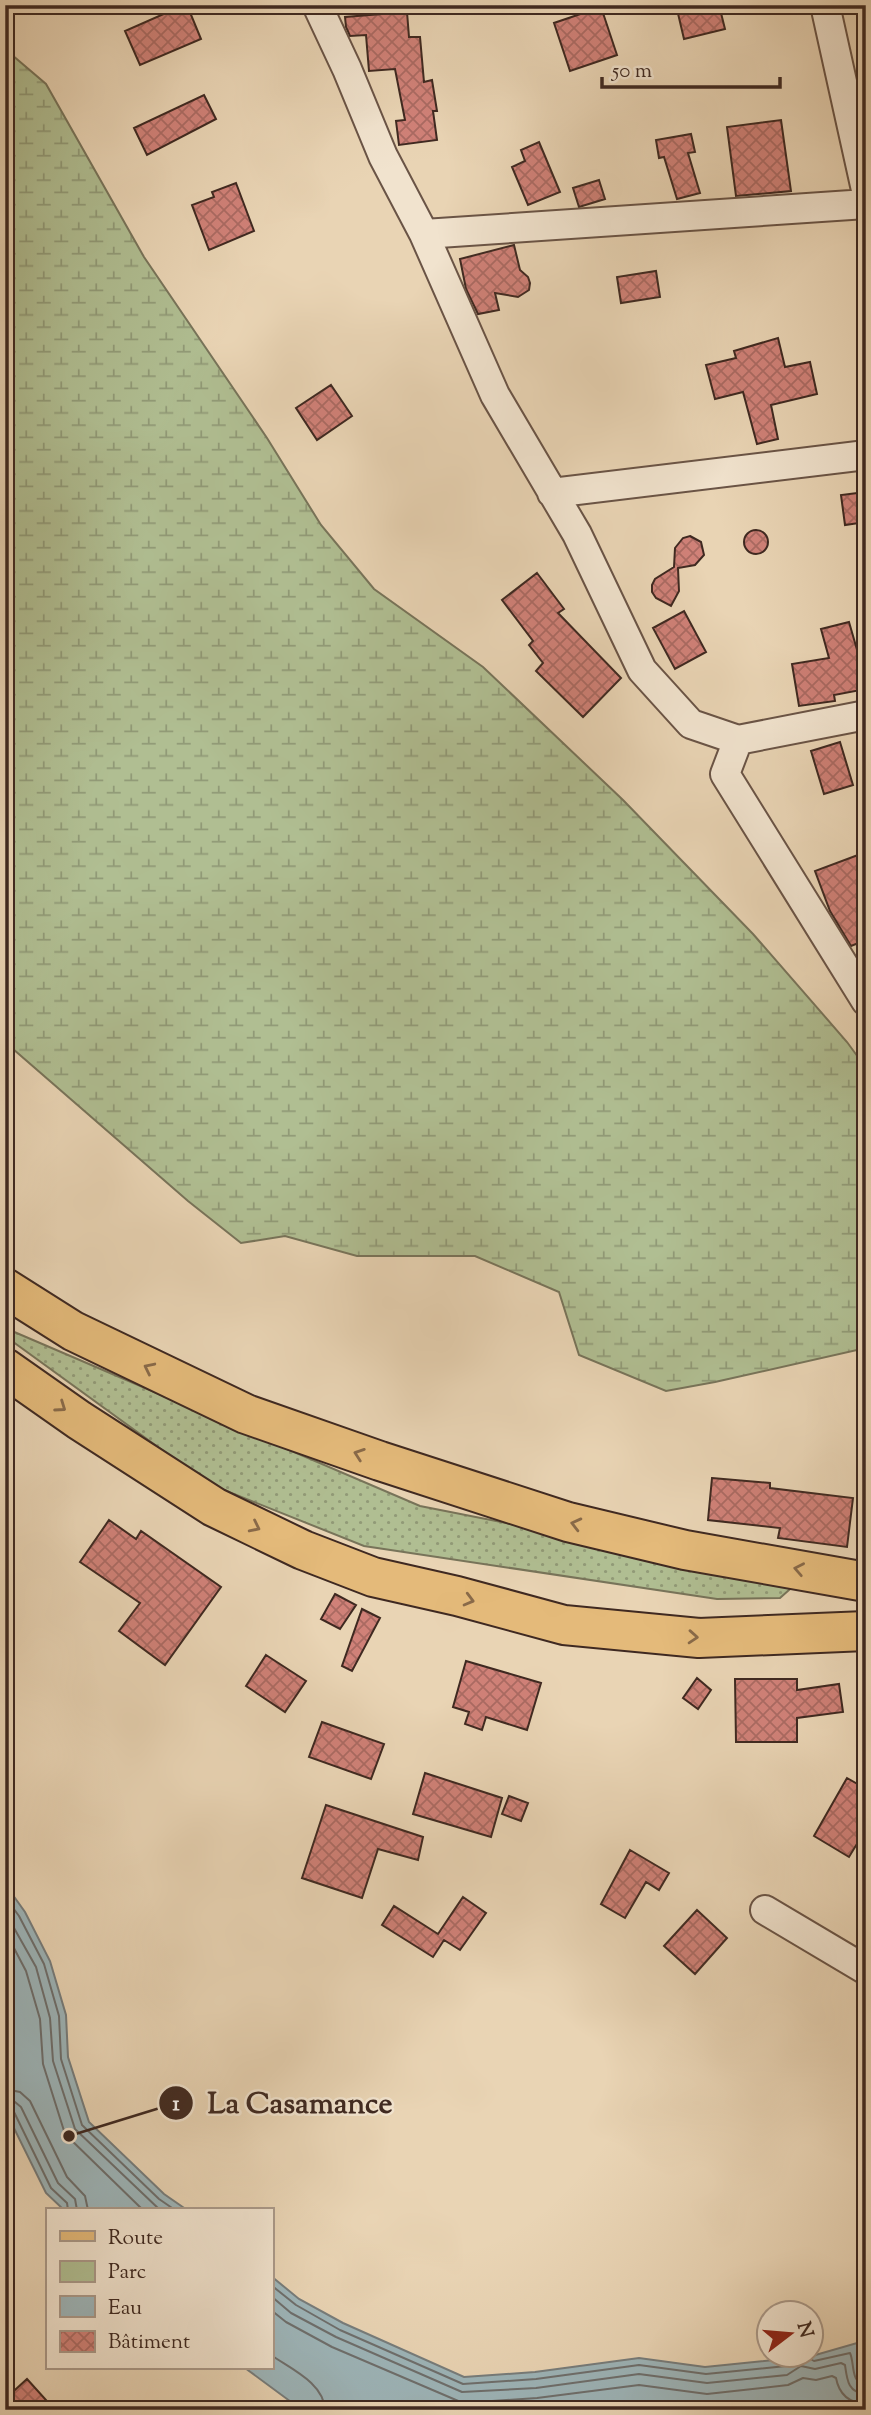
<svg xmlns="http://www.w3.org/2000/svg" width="871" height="2415" font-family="'Sorts Mill Goudy',serif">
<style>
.green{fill:url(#green-dots);stroke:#78745a;stroke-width:2}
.wetland{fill:url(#wetland-marsh);stroke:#78745a;stroke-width:2}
.water{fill:#9db5b9;stroke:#777d7c;stroke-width:2}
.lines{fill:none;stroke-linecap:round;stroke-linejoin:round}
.shore{stroke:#6e6f6d;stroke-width:2}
.building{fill:url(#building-cross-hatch);stroke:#3f2921;stroke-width:2}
.minor-casing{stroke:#6a5446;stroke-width:32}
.primary-casing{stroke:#3f2921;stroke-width:42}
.minor{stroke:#f1e3ce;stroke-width:28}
.primary{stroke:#e4ba7a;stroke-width:38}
.oneway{stroke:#896a49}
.leader{fill:none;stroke:#3f2921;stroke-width:2.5}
.callout-dot{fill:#3f2921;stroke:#f1e3ce;stroke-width:2.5}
.mark-label{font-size:21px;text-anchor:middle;font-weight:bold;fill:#fff}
.callout-label{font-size:30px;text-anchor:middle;font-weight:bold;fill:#3f2921;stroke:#f1e3ce;stroke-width:5;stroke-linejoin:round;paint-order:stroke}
</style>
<defs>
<pattern id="green-dots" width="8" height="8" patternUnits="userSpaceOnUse" patternTransform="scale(1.75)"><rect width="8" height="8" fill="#b0be92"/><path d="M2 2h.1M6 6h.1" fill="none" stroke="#919a77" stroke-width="1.8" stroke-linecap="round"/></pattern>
<pattern id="wetland-marsh" width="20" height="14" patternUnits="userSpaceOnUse" patternTransform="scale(1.75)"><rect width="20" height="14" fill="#b0be92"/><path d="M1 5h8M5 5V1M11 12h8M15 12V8" fill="none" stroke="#919a77"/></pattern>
<pattern id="building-cross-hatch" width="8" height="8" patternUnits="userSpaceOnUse" patternTransform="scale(1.75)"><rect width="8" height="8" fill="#d08178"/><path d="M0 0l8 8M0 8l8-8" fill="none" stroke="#aa6a62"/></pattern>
</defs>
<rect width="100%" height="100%" fill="#e9d4b4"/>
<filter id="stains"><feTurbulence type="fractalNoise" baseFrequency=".00286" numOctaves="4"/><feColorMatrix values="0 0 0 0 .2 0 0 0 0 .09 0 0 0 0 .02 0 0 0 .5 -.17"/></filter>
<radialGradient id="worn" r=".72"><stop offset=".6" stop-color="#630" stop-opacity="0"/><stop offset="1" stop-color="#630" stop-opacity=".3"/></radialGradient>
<!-- green -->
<path class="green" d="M5,1328L420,1506L799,1581L780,1598L717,1599L364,1546L209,1484L5,1336Z"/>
<!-- wetland -->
<path class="wetland" d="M5,49L46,84L144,257L267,438L321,525L374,589L483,667L623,800L753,934L847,1042L866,1068V1348L715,1382L666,1391L579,1355L559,1292L475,1256H357L285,1236L241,1243L188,1201L5,1042Z"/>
<!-- water -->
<path class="water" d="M5,1884L25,1912L50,1961L66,2015L68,2057L89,2122L164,2194L187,2210H64L46,2193L5,2110Z
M271,2276L299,2299L343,2323L464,2377L535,2372L639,2358L705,2367L812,2356L857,2343L866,2410H302L245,2368H271Z"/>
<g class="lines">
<!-- shore -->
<path class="shore" d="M5,1897L19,1916L44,1964L59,2016L61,2059L82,2125L159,2199L175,2210
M5,1912L36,1967L50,2018L53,2061L75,2129L160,2210
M5,1931L26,1971L40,2019L43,2064L65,2134L143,2210
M5,2089L20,2092L30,2101L67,2177L85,2196L88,2210
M5,2100L15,2102L21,2107L58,2183L75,2199L77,2210
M5,2109L14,2112L51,2188L67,2203L68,2210
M271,2285L296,2305L340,2330L463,2384L536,2379L639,2365L706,2374L786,2366L791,2362L793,2356
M271,2296L291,2313L336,2337L462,2392L536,2388L639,2374L707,2383L787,2375L801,2366L815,2369L841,2363L845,2365C847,2380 848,2393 866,2394
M271,2310L286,2322L332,2347L463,2403L537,2398L639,2385L707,2394L788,2385L803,2378L816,2380L832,2376L836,2378C839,2394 849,2403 866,2404
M271,2355C291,2369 324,2383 325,2410
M805,2356L814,2361L850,2353C855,2364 850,2383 866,2385"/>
</g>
<!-- building -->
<path class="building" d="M184,5H187L201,39L140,65L125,31Z
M676,5H719L725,29L684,39Z
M601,7L617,55L570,71L554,23Z
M407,12L409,37H420L424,82L432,80L437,111H433L437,140L399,145L396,121L405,120L395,69L369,71L366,35L350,36L346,27L345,17Z
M204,95L216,119L147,155L134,128Z
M781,120L791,191L736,196L727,127Z
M691,134L695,152L688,153L700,193L677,199L664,157L659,158L656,140Z
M539,142L560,192L528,205L512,167L525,161L521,150Z
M599,180L605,199L579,207L573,188Z
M236,183L254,231L209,250L192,205L214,197L212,192Z
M514,245L520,270L528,277L530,283L529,290L518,297L495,293L499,310L478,314L466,289L460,259Z
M656,271L660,297L621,303L617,277Z
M778,338L785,367L810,362L817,394L771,405L778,439L757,444L743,392L715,399L706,365L736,358L734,351Z
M331,385L352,416L317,440L296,408Z
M866,492V522L845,525L841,495Z
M744 542a12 12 0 1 1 24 0a12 12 0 1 1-24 0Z
M690,536L701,542L704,555L695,565L678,568L679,591L671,606L656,598L652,592V585L655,579L674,567L675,548L683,538Z
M537,573L564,609L558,613L621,678L583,717L536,671L543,663L529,645L533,641L502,600Z
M684,611L706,652L675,669L653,628Z
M849,622L866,681V689L834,695L835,701L799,706L792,664L829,658L821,629Z
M840,742L853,785L824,794L811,751Z
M866,852V940L851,946L830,911L815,871Z
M712,1478L770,1483V1488L853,1498L847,1547L778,1538L780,1528L708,1520Z
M109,1520L136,1539L141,1531L221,1587L165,1665L119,1631L140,1603L80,1562Z
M335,1594L356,1605L340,1629L321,1619Z
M362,1609L380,1618L352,1671L342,1666Z
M266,1655L306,1681L285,1712L246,1686Z
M466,1661L541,1683L527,1730L486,1717L482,1730L465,1724L469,1712L453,1707Z
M697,1678L711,1690L698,1709L683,1698Z
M735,1679H797V1690L839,1684L843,1712L797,1718V1742H736Z
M322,1722L384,1744L371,1779L309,1757Z
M425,1773L502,1798L491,1837L413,1814Z
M847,1778L866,1789V1829L849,1857L814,1836Z
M509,1796L528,1803L521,1821L502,1814Z
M326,1805L423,1837L418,1860L378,1849L362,1898L302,1878Z
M630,1850L669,1873L659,1890L646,1882L625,1918L601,1904Z
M463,1897L486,1913L460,1950L444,1940L433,1957L382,1925L394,1906L438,1934Z
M697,1910L727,1938L695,1974L664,1946Z
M27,2379L55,2410H16L6,2398Z"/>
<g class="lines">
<defs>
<path id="minor" d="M317,5L347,69L383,156L424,234L495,395L577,534L642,670L691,724L738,740L866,715
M825,5L866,190
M424,234L866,204
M552,493L866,455
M738,740L725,774L866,1001
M765,1910L866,1970"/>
<path id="primary" d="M5,1288L73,1331L246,1414L380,1461L568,1522L685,1550L866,1582
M5,1368L79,1420L214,1507L303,1550L373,1577L457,1596L564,1625L699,1638L866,1631"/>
</defs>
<!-- minor casing -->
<use href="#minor" class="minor-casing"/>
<!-- primary casing -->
<use href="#primary" class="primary-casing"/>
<!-- minor -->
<use href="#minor" class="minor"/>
<!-- primary -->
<use href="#primary" class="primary"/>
</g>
<!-- one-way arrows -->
<defs><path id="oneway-chevron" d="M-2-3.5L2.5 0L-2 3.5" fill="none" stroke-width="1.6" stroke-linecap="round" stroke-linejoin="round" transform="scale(1.75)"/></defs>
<g class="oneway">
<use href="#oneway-chevron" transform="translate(149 1368) rotate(-154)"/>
<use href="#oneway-chevron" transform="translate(61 1407) rotate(35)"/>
<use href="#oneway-chevron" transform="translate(359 1454) rotate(-161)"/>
<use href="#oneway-chevron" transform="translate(576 1524) rotate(-166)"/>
<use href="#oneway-chevron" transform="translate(255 1527) rotate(26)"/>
<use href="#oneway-chevron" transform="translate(799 1569) rotate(-169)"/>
<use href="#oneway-chevron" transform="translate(469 1600) rotate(15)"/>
<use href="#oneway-chevron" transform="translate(693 1637) rotate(4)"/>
</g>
<!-- callouts -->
<path class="leader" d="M69 2136L176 2103"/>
<g class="callout-dot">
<circle cx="69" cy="2136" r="7"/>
<circle cx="176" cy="2103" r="18"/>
</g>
<g class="mark-label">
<text x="176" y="2110">1</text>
</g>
<g class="callout-label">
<text x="300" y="2113">La Casamance</text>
</g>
<!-- margin -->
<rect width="871" height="2415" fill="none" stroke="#e9d4b4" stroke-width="28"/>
<rect x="7" y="7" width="857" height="2401" fill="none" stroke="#3f2921" stroke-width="3.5"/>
<rect x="14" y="14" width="843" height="2387" fill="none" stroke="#3f2921" stroke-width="2"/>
<!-- legend -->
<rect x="46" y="2208" width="228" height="161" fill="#f1e3ce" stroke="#aa9989" stroke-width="2"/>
<rect x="60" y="2231" width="35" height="10" fill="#e4ba7a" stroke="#aa9989" stroke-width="2"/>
<text x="108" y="2244" font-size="21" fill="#3f2921">Route</text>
<rect x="60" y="2261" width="35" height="21" fill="#b0be92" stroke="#aa9989" stroke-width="2"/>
<text x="108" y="2278" font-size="21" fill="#3f2921">Parc</text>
<rect x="60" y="2296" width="35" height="21" fill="#9db5b9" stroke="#aa9989" stroke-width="2"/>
<text x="108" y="2314" font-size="21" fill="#3f2921">Eau</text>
<rect x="60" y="2331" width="35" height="21" fill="url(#building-cross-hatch)" stroke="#aa9989" stroke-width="2"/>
<text x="108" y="2348" font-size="21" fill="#3f2921">Bâtiment</text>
<!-- north arrow -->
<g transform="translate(790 2334) rotate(74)"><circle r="33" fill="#f1e3ce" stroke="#aa9989" stroke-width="2"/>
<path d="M0-5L12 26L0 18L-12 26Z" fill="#8f2418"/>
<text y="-10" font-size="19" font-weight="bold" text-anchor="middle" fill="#3f2921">N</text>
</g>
<!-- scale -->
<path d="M602 77v10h178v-10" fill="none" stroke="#3f2921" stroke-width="3.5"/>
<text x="612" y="77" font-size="21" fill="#3f2921" stroke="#f1e3ce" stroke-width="5" paint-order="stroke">50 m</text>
<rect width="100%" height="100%" filter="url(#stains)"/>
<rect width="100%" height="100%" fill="url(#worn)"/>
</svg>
